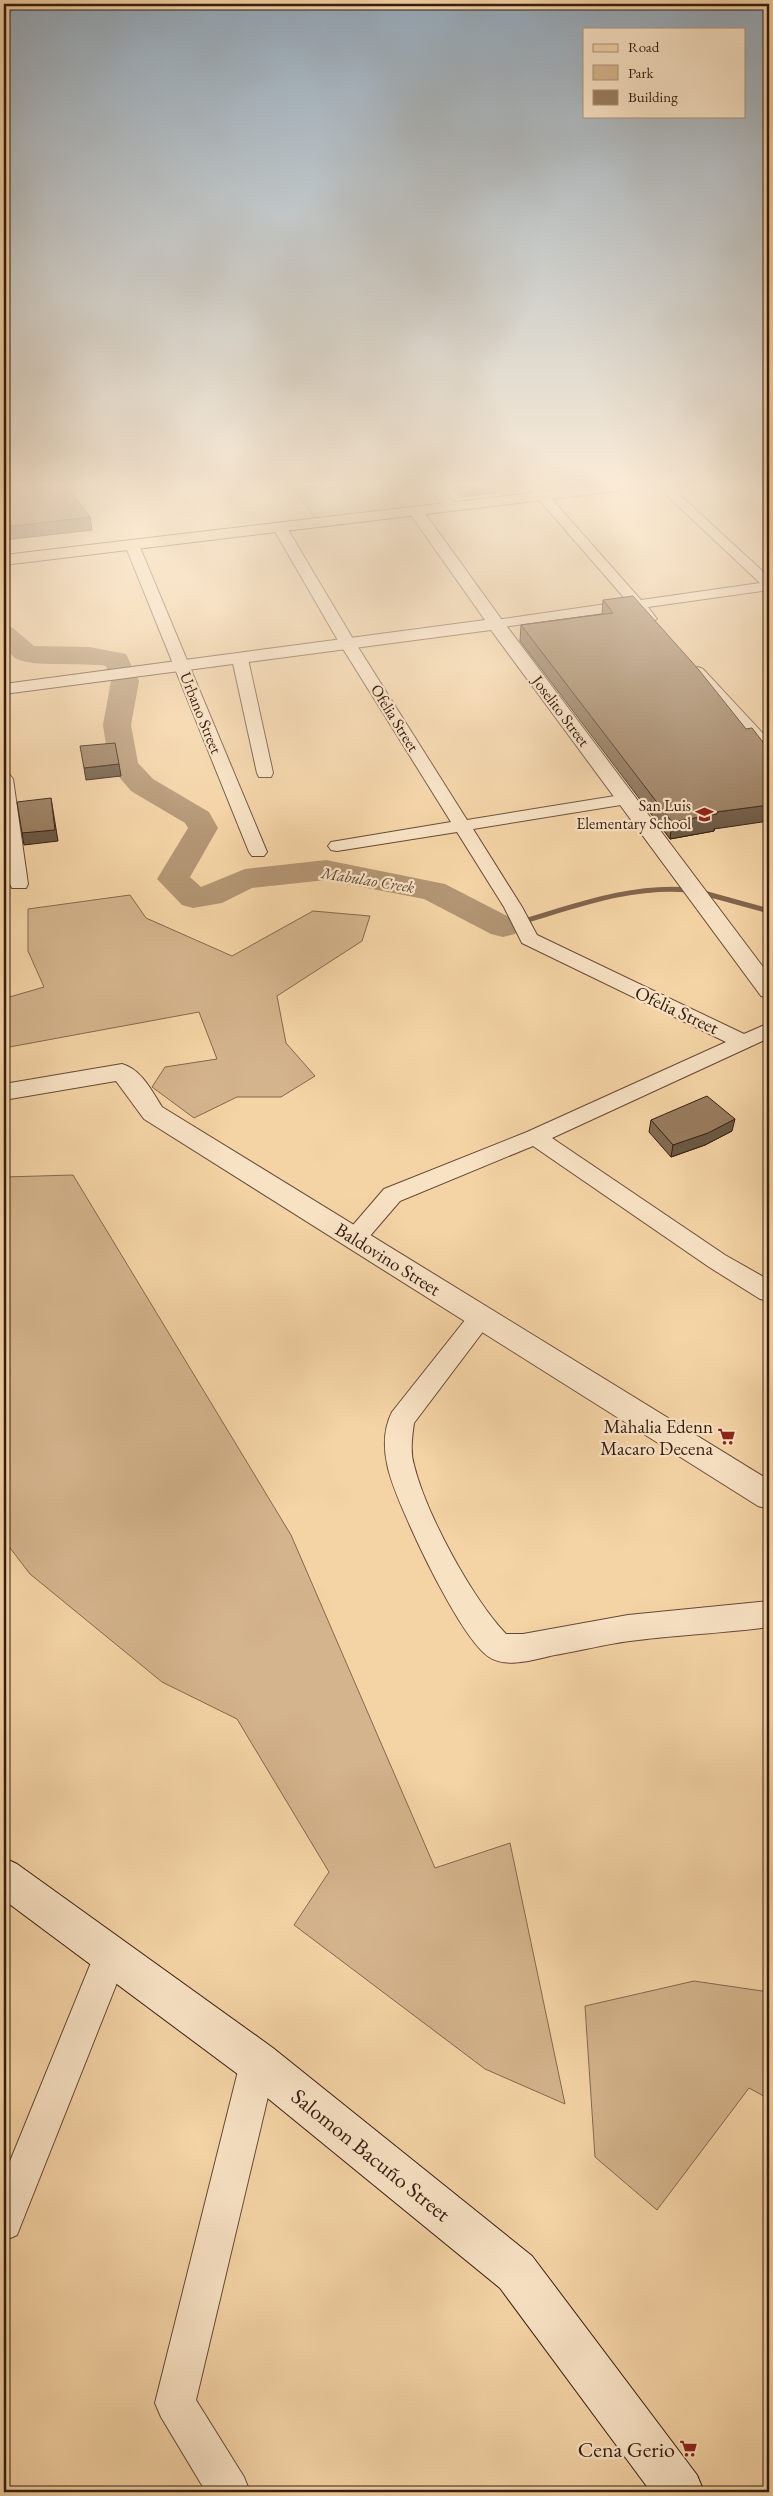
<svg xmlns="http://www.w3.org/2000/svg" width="773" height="2496" font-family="'EB Garamond',serif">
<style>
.green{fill:#d4b48c;stroke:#84684f}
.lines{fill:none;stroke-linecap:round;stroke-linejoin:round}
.stream{stroke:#81654c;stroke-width:5}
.river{fill:#b39573;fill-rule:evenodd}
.minor-casing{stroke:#654a37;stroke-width:2}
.tertiary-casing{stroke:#654a37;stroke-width:2}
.secondary-casing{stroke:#351d12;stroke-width:2}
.primary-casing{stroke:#351d12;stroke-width:2}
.minor{fill:#f8e2c4;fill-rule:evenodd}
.tertiary{fill:#f8e2c4;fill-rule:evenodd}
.secondary{fill:#f8e2c4;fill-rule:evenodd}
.primary{fill:#f4d3a5;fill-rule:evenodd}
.wall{fill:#836b51;stroke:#351d12}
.shaded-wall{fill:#6a5742;stroke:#351d12}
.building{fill:#987c5e;stroke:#351d12}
.labels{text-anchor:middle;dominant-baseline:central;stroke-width:4.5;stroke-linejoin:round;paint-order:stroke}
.far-street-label{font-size:16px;fill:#351d12;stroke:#f8e2c4}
.far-poi-label{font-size:16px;fill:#351d12;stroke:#f8e2c4;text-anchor:end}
.far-water-label{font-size:16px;font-style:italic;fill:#614734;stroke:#f8e2c4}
.street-label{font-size:19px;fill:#351d12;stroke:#f8e2c4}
.poi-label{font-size:19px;fill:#351d12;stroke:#f8e2c4;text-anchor:end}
.near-street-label{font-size:22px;fill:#351d12;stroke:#f8e2c4}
.near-poi-label{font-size:22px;fill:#351d12;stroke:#f8e2c4;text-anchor:end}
</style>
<rect width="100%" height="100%" fill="#f4d3a5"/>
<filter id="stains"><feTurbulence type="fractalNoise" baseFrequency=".004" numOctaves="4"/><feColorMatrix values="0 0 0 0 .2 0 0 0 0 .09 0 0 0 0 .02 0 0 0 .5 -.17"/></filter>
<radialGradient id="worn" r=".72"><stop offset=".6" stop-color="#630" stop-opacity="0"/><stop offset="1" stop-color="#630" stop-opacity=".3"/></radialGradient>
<!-- green -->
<path class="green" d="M293,487H387L405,509L316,520Z
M130,895L146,918L232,956L313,911L370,916L362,941L277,996L286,1043L315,1076L281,1097H237L194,1118L152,1087L165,1067L217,1059L199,1012L4,1048V996L6,998L44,987L28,951V909Z
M73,1175L291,1535L435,1868L510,1843L565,2104L485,2069L294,1925L329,1872L237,1719L162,1682L30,1574L4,1540V1177Z
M694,1981L769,1992V2099L749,2088L657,2210L595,2157L585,2006Z"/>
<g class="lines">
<!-- stream -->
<path class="stream" d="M700,892L769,911
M503,927C563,911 626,884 689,890"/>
<!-- river -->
<path class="river" d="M4,625L13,628L34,646L89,647L126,654L139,681L131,725L138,763L153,779L209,812L218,828L190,877L201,887L245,869L326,860L445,884L515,920L520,927L515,934L503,937L491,934L424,899L326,880L252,888L222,903L193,908L182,905L157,879L188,828L185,823L131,791L109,765L103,725L111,681L106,666C84,662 31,668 15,658C11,655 8,650 4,647Z"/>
<defs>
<path id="minor" d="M428,487H441L458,507L456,510H446Z
M528,487H541L641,600L760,583L658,487H671L769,577V590L648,607L657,619L650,623L645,622L634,609L496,628L491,627L489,624L496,620L627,601Z
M280,524L287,528L356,644L467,820L627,794L633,795L636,799L633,803L627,804L473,829L522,907L537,935L744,1034L769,1023V1038L552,1138L725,1255L769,1280V1301L760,1299L709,1267L533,1146L400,1201L363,1244L355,1247L347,1244L343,1238L347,1232L384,1189L527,1132L726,1042L522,943L504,907L457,832L337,851L331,850L328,846L331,842L451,822L340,644L273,528Z
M132,541L139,545L267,852L264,856H252L249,852L125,545Z
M240,654L248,659L273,773L271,777H259L257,773L232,659Z
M698,667L703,669L769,740V755L763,754L693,675L690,672L693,669Z
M4,774L10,775L13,779L28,884L26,888H12L10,884L4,840Z
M482,1307L491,1310L494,1317L414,1423C412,1437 410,1452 414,1465C426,1514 472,1598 506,1634H523L628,1615L769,1601V1627C723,1633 676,1635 630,1641C605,1644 580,1651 555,1655C536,1659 507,1669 489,1657C464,1640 424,1557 411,1528C396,1493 373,1450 392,1412L473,1310Z
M111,1938L123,1943L128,1955L17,2235L4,2241V2176L99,1943Z
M258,2045L271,2050L276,2063L196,2400L244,2477L250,2492H206L161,2417L155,2403L240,2063L245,2050Z"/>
<path id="tertiary" d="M416,506L421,508L502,620L769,975V998L761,996L491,630L4,694V684L485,620L408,511Z
M122,1064C141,1069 152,1091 162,1107L769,1480V1509L758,1506L144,1119L116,1081L4,1100V1084Z"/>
<path id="secondary" d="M4,1858L17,1864L273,2048L532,2256L697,2475L704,2492H651L500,2288L243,2078L4,1900Z"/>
<path id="primary" d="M582,487H624L617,491L4,565V555Z"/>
</defs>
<!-- minor casing -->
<use href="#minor" class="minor-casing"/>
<!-- tertiary casing -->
<use href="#tertiary" class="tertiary-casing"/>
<!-- secondary casing -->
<use href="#secondary" class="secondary-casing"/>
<!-- primary casing -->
<use href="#primary" class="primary-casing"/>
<!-- minor -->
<use href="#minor" class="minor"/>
<!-- tertiary -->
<use href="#tertiary" class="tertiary"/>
<!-- secondary -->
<use href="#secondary" class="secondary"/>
<!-- primary -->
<use href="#primary" class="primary"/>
</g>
<!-- wall -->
<path class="wall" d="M452,487H495V493L460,497Z
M603,600L746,729L714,831L670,839L520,641L521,625L602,614Z
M651,1120L732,1131L705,1145L671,1157L649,1132Z"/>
<!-- shaded-wall -->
<path class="shaded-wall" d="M460,487H495V493L460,497Z
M90,517L92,530L4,540V527Z
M119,764L121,776L86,780L84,768Z
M51,798L58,841L24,845L22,833Z
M769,805V821L714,829V831L670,839L672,822L716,812Z
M735,1119L732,1131L705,1145L671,1157L673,1145Z"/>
<!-- building -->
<path class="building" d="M4,487H67L90,517L4,527Z
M633,596L699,670L746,729L752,728L769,750V805L716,812L717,814L672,822L521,625L613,613L603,600Z
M115,743L119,764L84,768L80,746Z
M51,798L55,830L22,833L17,802Z
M707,1096L735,1119L708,1133L673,1145L651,1120Z"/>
<!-- sky -->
<linearGradient id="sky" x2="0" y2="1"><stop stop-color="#93a8b9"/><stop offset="0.58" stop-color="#faebd6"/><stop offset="1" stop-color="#faebd6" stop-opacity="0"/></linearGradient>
<rect width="773" height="836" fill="url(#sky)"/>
<!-- icons -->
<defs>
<symbol id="school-bare" viewBox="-9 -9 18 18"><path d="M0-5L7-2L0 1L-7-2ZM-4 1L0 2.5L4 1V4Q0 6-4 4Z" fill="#8f2418" stroke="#f8e2c4" stroke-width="2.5" paint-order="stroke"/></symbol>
<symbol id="supermarket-bare" viewBox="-9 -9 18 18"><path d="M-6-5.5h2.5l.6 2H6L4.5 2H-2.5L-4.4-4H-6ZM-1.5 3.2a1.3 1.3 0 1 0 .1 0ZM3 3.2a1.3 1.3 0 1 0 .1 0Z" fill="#8f2418" stroke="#f8e2c4" stroke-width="2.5" paint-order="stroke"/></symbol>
</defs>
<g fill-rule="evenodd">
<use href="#school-bare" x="692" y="802" width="25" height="25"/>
<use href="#supermarket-bare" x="714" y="1424" width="25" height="25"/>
<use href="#supermarket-bare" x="676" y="2436" width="25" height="25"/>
</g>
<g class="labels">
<!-- far-street labels -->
<g class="far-street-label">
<text transform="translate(561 711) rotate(53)">Joselito Street</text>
<text transform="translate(201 713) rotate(68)">Urbano Street</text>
<text transform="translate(395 718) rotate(58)">Ofelia Street</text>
</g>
<!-- far-poi labels -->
<g class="far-poi-label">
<text x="691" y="805">San Luis<tspan x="691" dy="18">Elementary School</tspan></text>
</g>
<!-- far-water labels -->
<g class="far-water-label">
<text transform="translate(368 880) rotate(9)">Mabulao Creek</text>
</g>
<!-- street labels -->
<g class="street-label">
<text transform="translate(677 1010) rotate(25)">Ofelia Street</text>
<text transform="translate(388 1259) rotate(32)">Baldovino Street</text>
</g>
<!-- poi labels -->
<g class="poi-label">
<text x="713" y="1426">Mahalia Edenn<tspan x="713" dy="22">Macaro Decena</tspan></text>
</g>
<!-- near-street labels -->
<g class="near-street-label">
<text transform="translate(371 2155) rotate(39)">Salomon Bacuño Street</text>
</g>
<!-- near-poi labels -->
<g class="near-poi-label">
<text x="675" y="2449">Cena Gerio</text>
</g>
</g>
<!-- margin -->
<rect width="773" height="2496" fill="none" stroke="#f4d3a5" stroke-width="20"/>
<rect x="5" y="5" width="763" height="2486" fill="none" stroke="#351d12" stroke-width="2.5"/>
<rect x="10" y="10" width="753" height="2476" fill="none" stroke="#351d12"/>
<!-- legend -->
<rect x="583" y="28" width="162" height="90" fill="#f8e2c4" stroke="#aa937d"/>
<rect x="593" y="44" width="25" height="8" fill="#f4d3a5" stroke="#aa937d"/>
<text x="628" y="52" font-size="15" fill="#351d12">Road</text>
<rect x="593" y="65" width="25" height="15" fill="#d4b48c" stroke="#aa937d"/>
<text x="628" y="78" font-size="15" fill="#351d12">Park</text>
<rect x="593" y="90" width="25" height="15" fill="#987c5e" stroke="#aa937d"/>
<text x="628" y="102" font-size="15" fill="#351d12">Building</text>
<rect width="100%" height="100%" filter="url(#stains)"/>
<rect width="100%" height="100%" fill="url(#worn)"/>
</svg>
